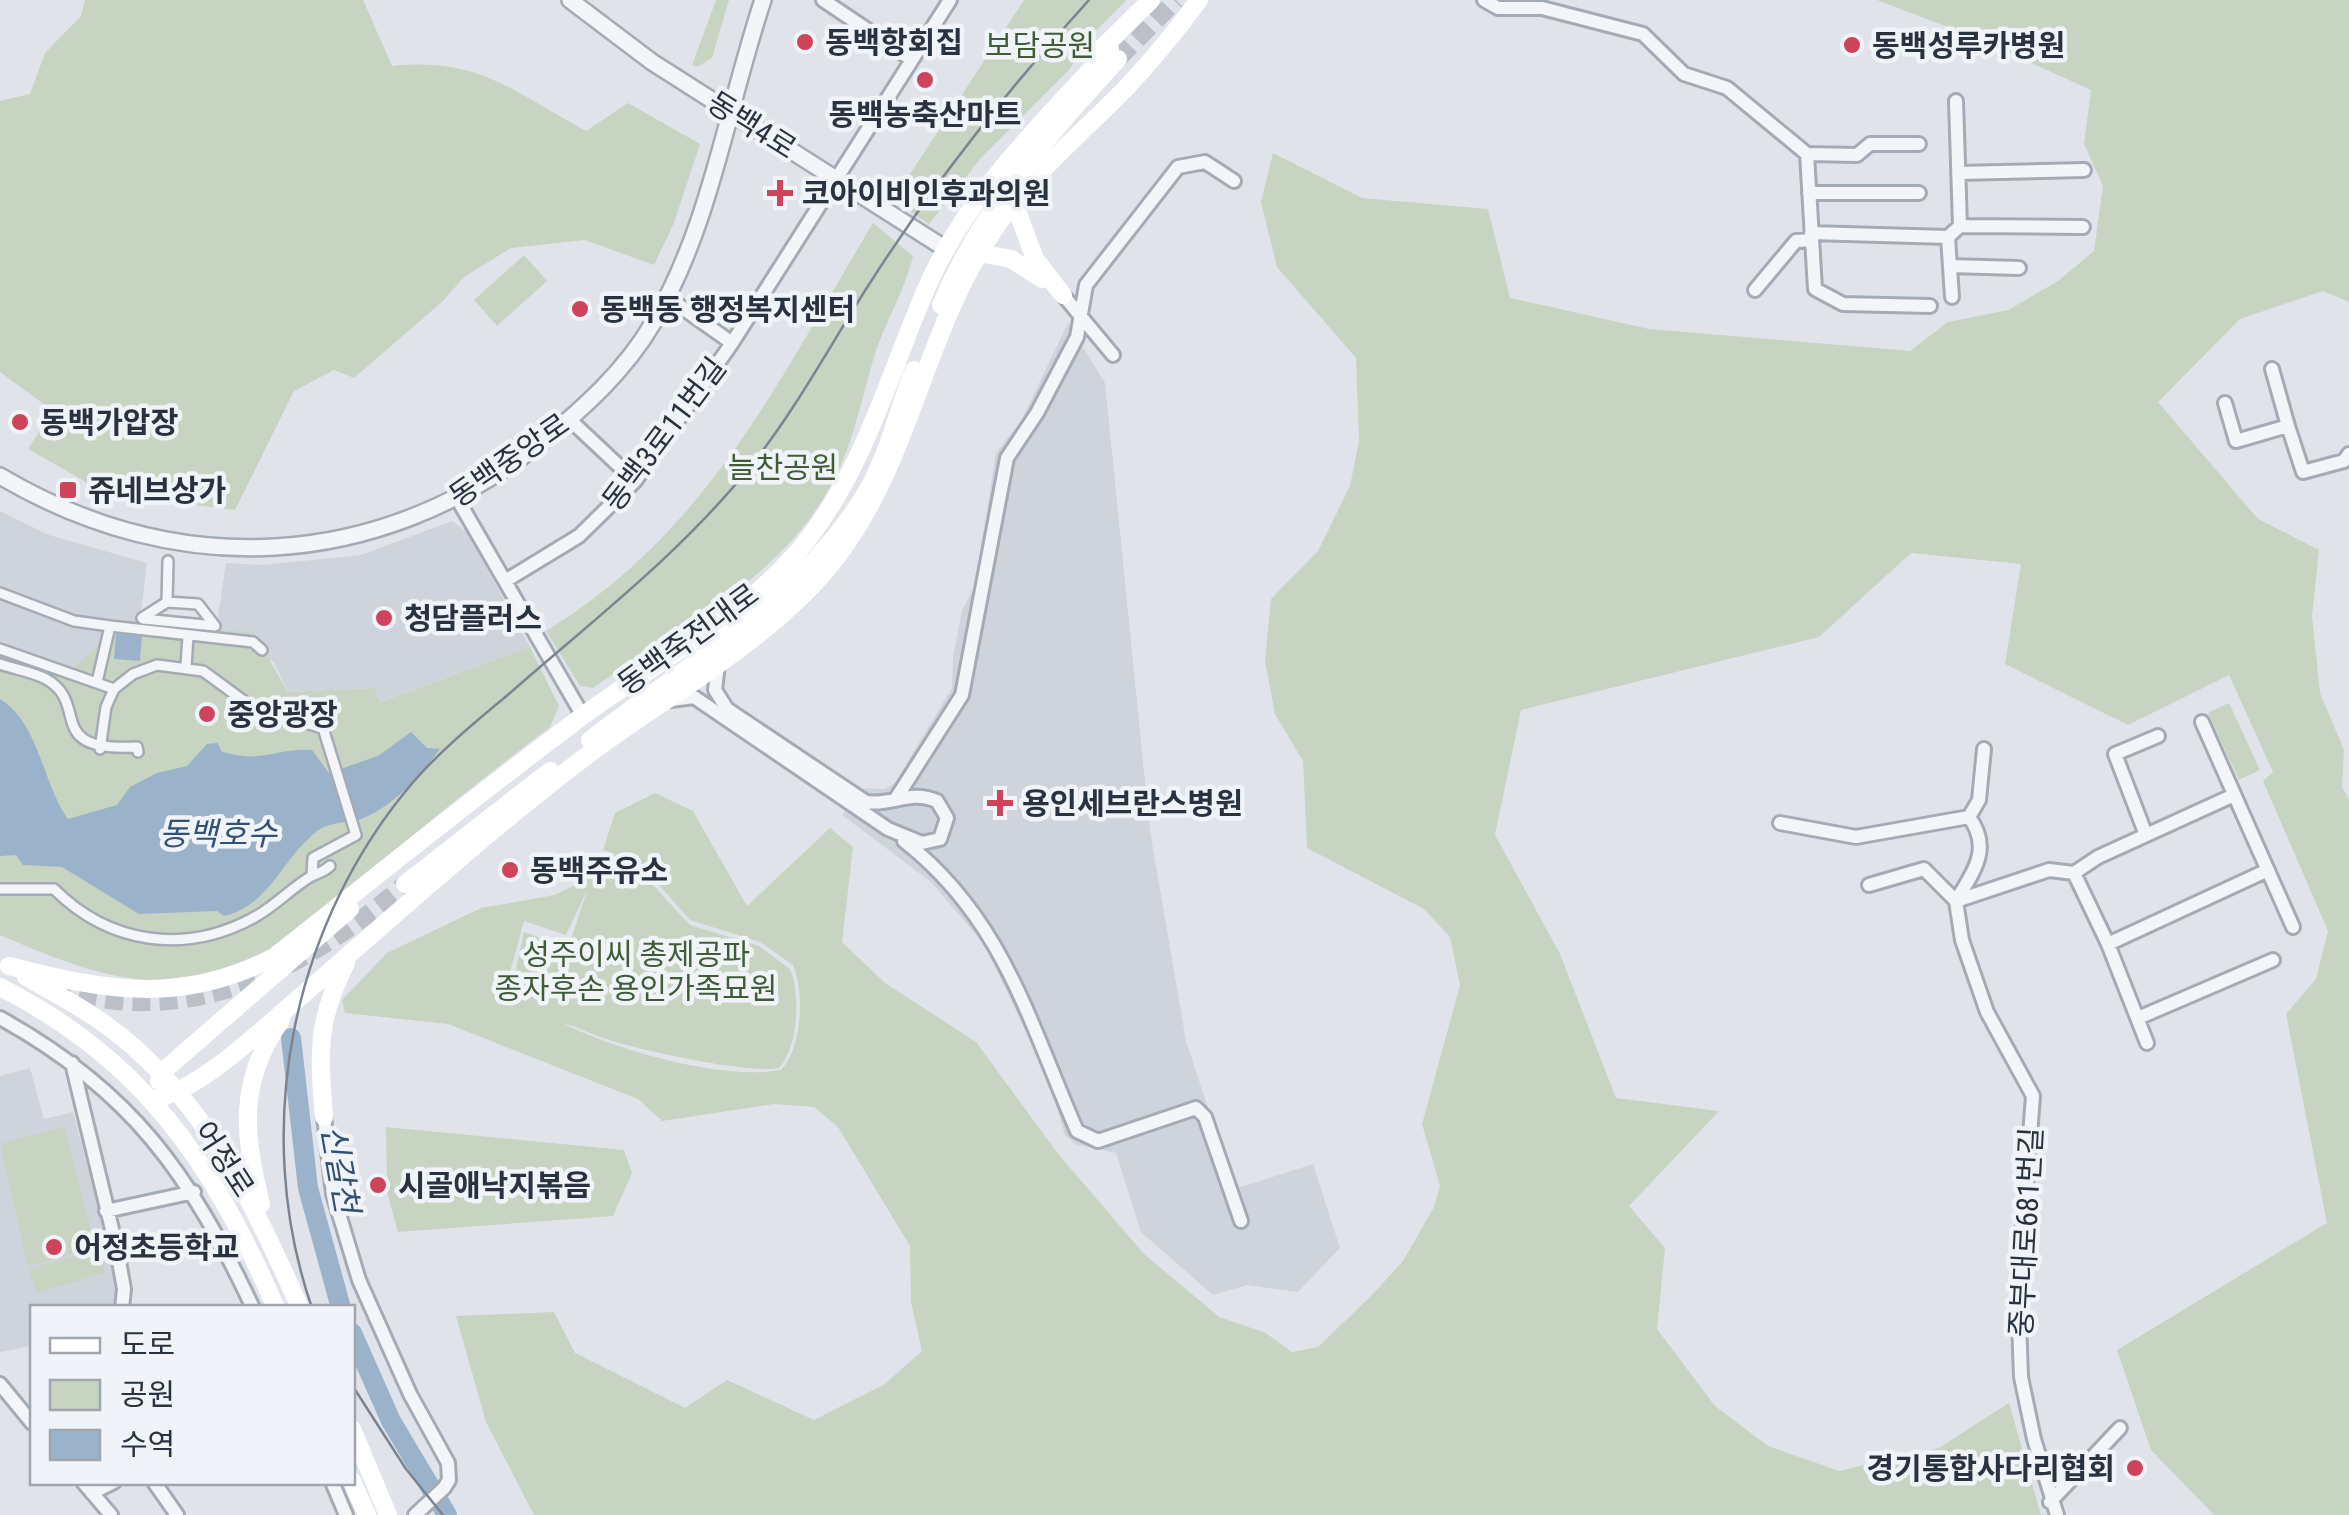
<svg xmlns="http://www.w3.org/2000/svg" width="2349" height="1515" font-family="'Roboto Condensed','Noto Sans KR',sans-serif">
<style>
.built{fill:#ced3dc}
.green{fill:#c6d4c1;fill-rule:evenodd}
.water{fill:#9bb3ca}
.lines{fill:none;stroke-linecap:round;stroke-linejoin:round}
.river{stroke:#9bb3ca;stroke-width:20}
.secondary-tunnel{stroke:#bbc0c8;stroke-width:18;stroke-dasharray:18 9;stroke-linecap:butt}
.pedestrian-casing{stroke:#a5abb4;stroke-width:14}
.minor-casing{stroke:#a5abb4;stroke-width:18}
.tertiary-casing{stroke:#a5abb4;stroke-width:20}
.pedestrian{stroke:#f3f5f8;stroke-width:9}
.minor{stroke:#f3f5f8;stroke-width:12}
.tertiary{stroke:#f3f5f8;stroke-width:15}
.secondary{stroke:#fff;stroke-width:18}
.tram{stroke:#7a8493;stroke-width:2.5}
.poi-dot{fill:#d0445b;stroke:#f0f3f7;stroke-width:4}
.labels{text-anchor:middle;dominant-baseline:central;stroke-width:9;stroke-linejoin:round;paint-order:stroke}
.poi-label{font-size:30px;font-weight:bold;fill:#293241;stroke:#f0f3f7;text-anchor:start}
.park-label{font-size:30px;fill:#3e5d36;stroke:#f0f3f7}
.street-label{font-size:30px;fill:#293241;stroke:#f0f3f7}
.water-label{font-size:32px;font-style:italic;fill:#325176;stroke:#f0f3f7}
</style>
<rect width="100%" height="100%" fill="#e0e4ea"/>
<!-- built -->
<path class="built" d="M1068,323L1105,383L1150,831L1186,1041L1235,1189L1313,1164L1340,1248L1298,1292L1247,1285L1213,1295L1141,1232L1116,1153L1075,1144L1065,1135L1048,1077L984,944L931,882L842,815L865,788L885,789L895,783L952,688L953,657L962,610L975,586L996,453L1021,421Z
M0,511L49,535L147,563L139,627L120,625L64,678L0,655Z
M452,521L467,532L530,647L379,702L375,688L288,692L274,662L215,637L226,563L262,565L361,555Z
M30,1068L44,1119L73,1112L120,1288L118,1307L32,1308V1346L0,1352V1076Z"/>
<!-- green -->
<path class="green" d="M85,0H363L392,66C480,57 513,92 586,131L628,103L700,144L674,223L654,265L585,240L511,248L464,277L443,301L354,378L334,370L294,391L235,510L109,495L28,449L53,411L0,372V101L30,94L45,53L81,16Z
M716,0H729L712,58L697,67L692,65Z
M1024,0H1127L1086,41L1070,69L981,158L929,224L893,200Z
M1877,0H2349V302L2323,291L2240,319L2158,402L2258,519L2319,550L2312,616L2320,693L2344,750L2342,787L2349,800V1515H2214L2151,1450L2117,1350L2327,1223L2286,1014L2316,979L2328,931L2263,781L2273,772L2229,675L2128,725L2005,664L2021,564L1911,553L1819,637L1521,710L1495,835L1560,954L1616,1098L1719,1111L1629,1206L1665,1248L1657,1329L1715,1406L1768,1446L1839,1471L1939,1448L2009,1403L2041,1515H534L486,1422L456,1316L554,1312L575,1353L685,1408L727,1380L814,1420L885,1384L922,1351L911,1302L910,1246L838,1127L814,1107L774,1104L662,1121L638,1099L448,1024L345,1013L342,1000L387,953L481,908L555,895L593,876L601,853L615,854L603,850L615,813L655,793L693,811L747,906L830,828L853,847L842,942L885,983L976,1042L1059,1155L1144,1254L1219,1317L1266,1333L1292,1352L1318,1347L1371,1296L1403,1261L1434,1207L1440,1186L1422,1124L1460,985L1450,937L1424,909L1307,848L1303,761L1275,714L1265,661L1271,599L1318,551L1350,486L1359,441L1356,358L1277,267L1261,202L1273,153L1362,198L1488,209L1510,298L1649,329L1910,351L1948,322L2008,310L2058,281L2094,251L2103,186L2084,144L2091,90L1979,39ZM626,856L636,859L690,920L760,942L793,965C805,993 802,1048 781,1070C722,1081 617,1050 564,1024C575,1025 588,1033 600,1037C633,1049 747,1074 779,1068C798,1048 801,994 790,969L759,946L690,925ZM588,888L568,948L524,932L511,992L505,990L524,921L566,935Z
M873,223L913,256C904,294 882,327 872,364C860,406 852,448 830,487C777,583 678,626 593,688L580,686L546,631C709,531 778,381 873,223Z
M524,255L547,281L497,326L474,300Z
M120,625L214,637L223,630L254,633L288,692L375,688L380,702L530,647L559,706L550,727C495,769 441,811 388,856C348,890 305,938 257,960C163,1002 87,973 0,935V655L64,677Z
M2229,703L2260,770L2239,780L2208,713Z
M64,1127L96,1248L28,1266L0,1144Z
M386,1127L624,1150L632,1173L613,1216L398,1232L387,1192Z
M98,1250L105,1273L36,1293L29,1269Z"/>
<!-- water -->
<path class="water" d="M116,634L142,636L140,661L114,659Z
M0,699C40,724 42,783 68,819L117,805L130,787L157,773L187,766L207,744L218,743L221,751C259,765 278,747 312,750L329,773L378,756L411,732L427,748L440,749C419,777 399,801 366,817C349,825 331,819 315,833C281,860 270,905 224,916L217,911L139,914L62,867L23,865L16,855L0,856Z"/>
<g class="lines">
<!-- river -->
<path class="river" d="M291,1038L308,1188L341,1308
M352,1333L391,1421L447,1515"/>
<!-- secondary-tunnel -->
<path class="secondary-tunnel" d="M1118,59L1176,0
M53,987C186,1032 305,971 405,884"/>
<defs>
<path id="pedestrian" d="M0,593L74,621L110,626L97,682
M167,602L168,561
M142,618L167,602L198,604L215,626
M143,619L215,626
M110,626L253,642L262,650
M0,649L114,689
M0,664C14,669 33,672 46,679C91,704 42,752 137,747L138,752
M186,666L188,636
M100,749L106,707L114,689L133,674L157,665L203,671L255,709L323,728L356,835L313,858L312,876
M0,889H54C109,944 185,955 253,918C274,907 290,889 310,877C317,873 324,872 330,866"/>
<path id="minor" d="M823,0L911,59
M1484,0L1498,8H1542L1643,34L1684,74L1727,88L1807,154L1815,289L1843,304L1930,306
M1807,154L1857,155L1870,144H1919
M1958,173L2084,170
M1809,193H1919
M1960,226L2083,227
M1811,233L1948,237L1960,226L1956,101
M1948,237L1952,297
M1950,266L2019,268
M1755,290L1796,241L1812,240
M1063,295L1113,355
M667,297L732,343
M2272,369L2288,426
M2225,403L2236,441L2288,426L2303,472L2344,461L2349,454
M569,419L635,481
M458,500L583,716
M505,581L579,536L635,481L732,343L950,0
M671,700L694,697L888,829L922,843L940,839L947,818L937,801C910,789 893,806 866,802L727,709L715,690L718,665
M2202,722L2293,927
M895,800L962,695L1007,458L1037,413L1077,337L1086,285L1178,167L1205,162L1234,181
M1969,817L1979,800L1984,749
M1780,823L1856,837L1969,817C1992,848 1974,871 1956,901
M2146,835L2115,754L2158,736
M904,841C1003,918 1029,1022 1077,1131L1098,1141L1196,1108L1205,1117L1241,1221
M2074,873L2108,944L2268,870
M1869,885L1924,869L1956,901
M1956,901L1962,940L1987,1012L2033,1096L2018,1293L2021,1377L2034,1439L2057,1515
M1956,901L2049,870L2074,873L2098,857L2234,795
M2108,944L2147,1043
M0,1018C132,1091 190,1174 253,1308
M2138,1018L2273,960
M72,1063L117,1250L124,1289L122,1308
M324,1117L333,1194L359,1280L410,1394L448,1463L449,1480L444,1488L415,1515
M106,1211L194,1192
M0,1384L32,1423
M83,1482L111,1515
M154,1482L177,1515
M332,1482L346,1515
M92,1493L114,1482
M2050,1502L2120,1428"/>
<path id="tertiary" d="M570,0L652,62L938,244
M0,476C178,581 375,571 539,444C582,410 625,371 653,323C711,225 727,107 763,0"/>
</defs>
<!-- pedestrian casing -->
<use href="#pedestrian" class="pedestrian-casing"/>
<!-- minor casing -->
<use href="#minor" class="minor-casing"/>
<!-- tertiary casing -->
<use href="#tertiary" class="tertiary-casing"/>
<!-- pedestrian -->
<use href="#pedestrian" class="pedestrian"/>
<!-- minor -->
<use href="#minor" class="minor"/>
<!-- tertiary -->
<use href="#tertiary" class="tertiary"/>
<!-- secondary -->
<path class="secondary" d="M1098,52L1151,0
M1014,202L1035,259L1063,295
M979,253L1011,259L1042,279
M941,305C981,209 1049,135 1118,59
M590,740C687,665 803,599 867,491C888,456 898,409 914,370
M405,884L550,771
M9,966C106,991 182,1005 274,957C377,876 479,793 584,715C659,660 751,613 808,539C866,464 890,372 927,287C967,194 1044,121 1110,49
M26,977C51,991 76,1004 99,1020C200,1089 252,1200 300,1308
M0,987C144,1060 213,1163 276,1308
M159,1081L161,1073L350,909
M154,1099C203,1089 265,1026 305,993C401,910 495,824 597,748C677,690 779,634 839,554C909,460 923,343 984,245C1023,181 1073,142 1124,90C1151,62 1176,31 1199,0
M324,1117C319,1053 316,1022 346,963
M261,1204C244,1134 237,1083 281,1020
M352,1429L388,1515
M352,1481L367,1515"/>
<!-- tram -->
<path class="tram" d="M312,1308C250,1129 292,922 415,780C443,748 478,720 510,693C592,621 681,553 750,467C795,411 829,347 868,286C933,184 1008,89 1089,0
M352,1385L406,1469L443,1515"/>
</g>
<!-- markers -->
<g class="poi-dot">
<circle cx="805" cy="42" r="10"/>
<circle cx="1852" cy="45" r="10"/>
<circle cx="925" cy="80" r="10"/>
<path d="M775 178h10v10h10v10h-10v10h-10v-10h-10v-10h10z"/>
<circle cx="580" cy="309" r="10"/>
<circle cx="20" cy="422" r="10"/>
<rect x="58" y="480" width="20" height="20" rx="5"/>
<circle cx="384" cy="618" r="10"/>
<circle cx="207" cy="714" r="10"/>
<path d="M995 788h10v10h10v10h-10v10h-10v-10h-10v-10h10z"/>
<circle cx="510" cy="870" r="10"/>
<circle cx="378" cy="1185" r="10"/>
<circle cx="54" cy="1247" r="10"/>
<circle cx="2135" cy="1468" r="10"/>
</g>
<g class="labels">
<!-- poi labels -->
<g class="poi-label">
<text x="825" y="42">동백항회집</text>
<text x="1872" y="45">동백성루카병원</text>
<text x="925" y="114" text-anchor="middle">동백농축산마트</text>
<text x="802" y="193">코아이비인후과의원</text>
<text x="600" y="309">동백동 행정복지센터</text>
<text x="40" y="422">동백가압장</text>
<text x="88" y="490">쥬네브상가</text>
<text x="404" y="618">청담플러스</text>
<text x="227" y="714">중앙광장</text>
<text x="1022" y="803">용인세브란스병원</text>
<text x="530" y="870">동백주유소</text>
<text x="398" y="1185">시골애낙지볶음</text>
<text x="74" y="1247">어정초등학교</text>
<text x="2115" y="1468" text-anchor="end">경기통합사다리협회</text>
</g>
<!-- park labels -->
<g class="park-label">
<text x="1040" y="45">보담공원</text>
<text x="783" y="467">늘찬공원</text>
<text x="636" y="954">성주이씨 총제공파<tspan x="636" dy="34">종자후손 용인가족묘원</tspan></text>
</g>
<!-- street labels -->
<g class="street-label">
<text transform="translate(752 125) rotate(32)">동백4로</text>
<text transform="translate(664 434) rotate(-53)">동백3로11번길</text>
<text transform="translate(509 460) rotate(-35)">동백중앙로</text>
<text transform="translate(688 639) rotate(-36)">동백죽전대로</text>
<text transform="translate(224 1159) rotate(57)">어정로</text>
<text transform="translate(2026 1232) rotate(-87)">중부대로681번길</text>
</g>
<!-- water labels -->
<g class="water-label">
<text x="218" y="834">동백호수</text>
<text transform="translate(340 1169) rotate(80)">신갈천</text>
</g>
</g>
<!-- legend -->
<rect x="30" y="1305" width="325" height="180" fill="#f0f3f7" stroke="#a0a6ae" stroke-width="2.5"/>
<rect x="50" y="1338" width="50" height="15" fill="#ffffff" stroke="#a0a6ae" stroke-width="2.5"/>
<text x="120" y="1355" font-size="30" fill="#293241">도로</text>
<rect x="50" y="1380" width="50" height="30" fill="#c6d4c1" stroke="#a0a6ae" stroke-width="2.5"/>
<text x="120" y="1405" font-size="30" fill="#293241">공원</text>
<rect x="50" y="1430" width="50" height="30" fill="#9bb3ca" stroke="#a0a6ae" stroke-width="2.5"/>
<text x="120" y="1455" font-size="30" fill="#293241">수역</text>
</svg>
